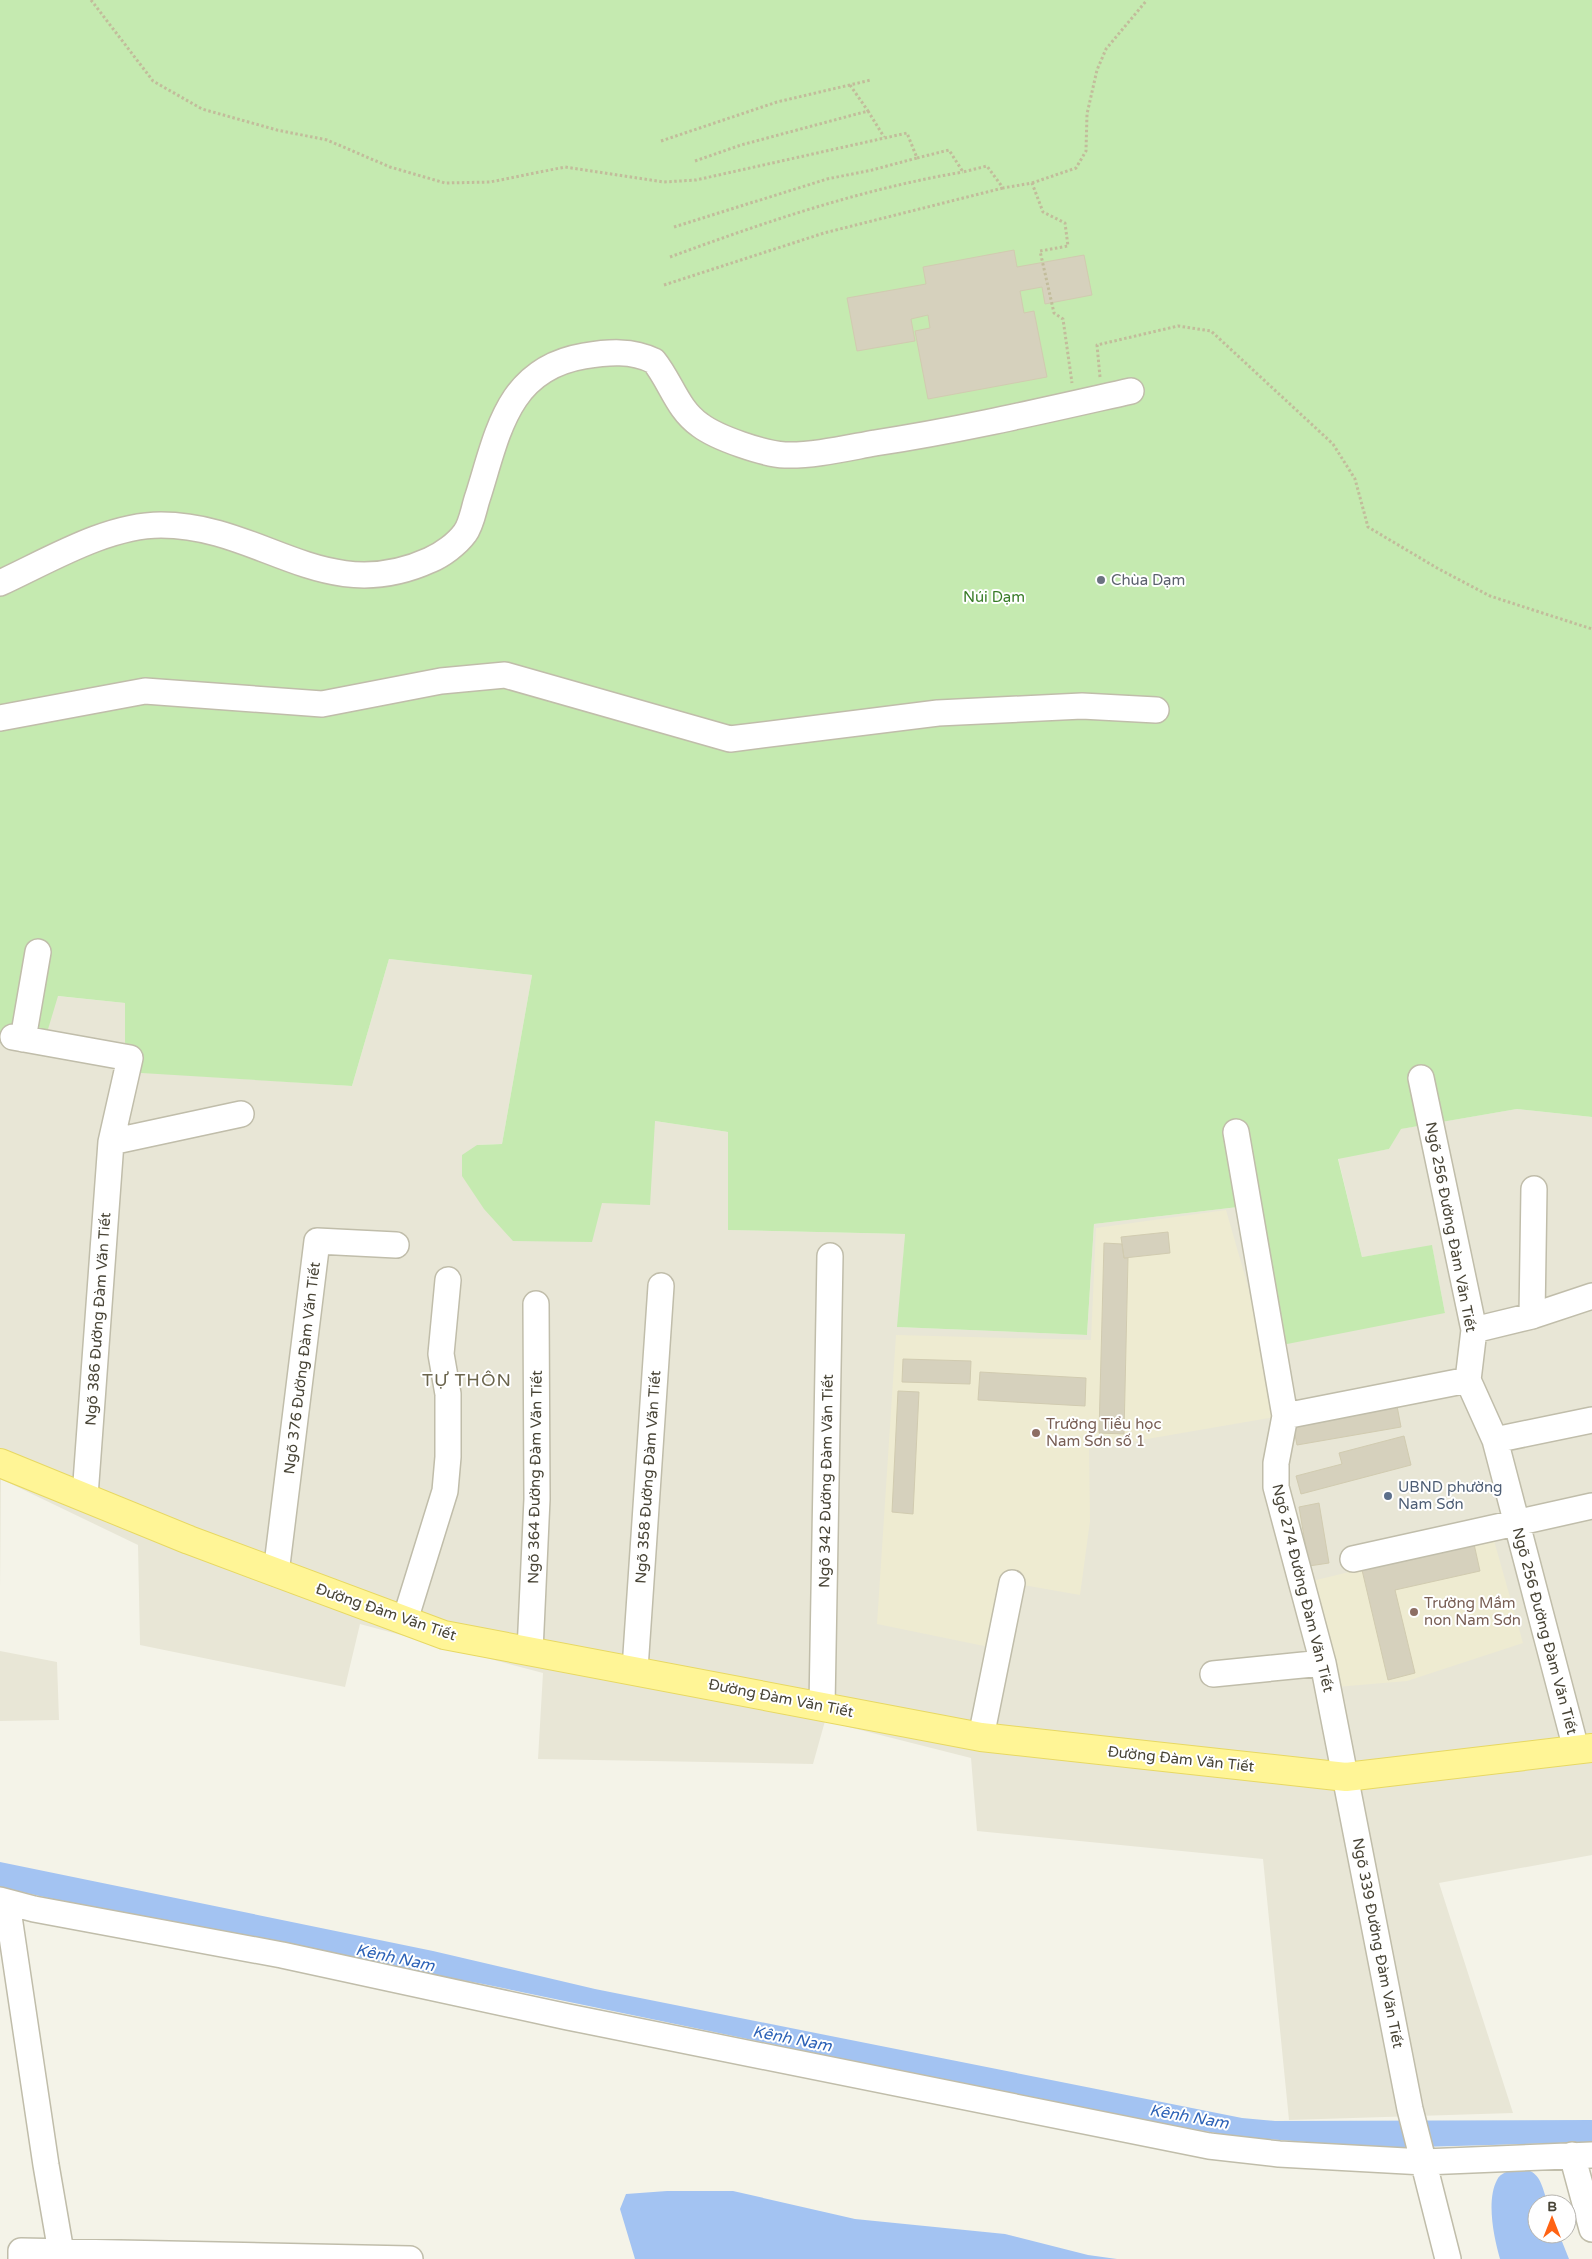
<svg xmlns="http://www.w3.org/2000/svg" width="1592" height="2259" font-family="'Varela Round',sans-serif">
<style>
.residential{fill:#e8e6d6}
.education{fill:#eeebd1}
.green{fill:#c5eab0}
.water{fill:#a3c3f2}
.building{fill:#d6d1bd;stroke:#d1cbb0}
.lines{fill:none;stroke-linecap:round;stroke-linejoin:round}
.minor-casing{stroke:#c0bdaa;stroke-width:28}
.major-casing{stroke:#e7d863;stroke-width:30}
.path{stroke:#c2bc9b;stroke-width:3;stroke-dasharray:2.5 2.5;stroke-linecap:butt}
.minor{stroke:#fff;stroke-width:25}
.major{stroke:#fff596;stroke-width:28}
.worship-dot{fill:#6b7280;stroke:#fff;stroke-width:2}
.education-dot{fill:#8d6e63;stroke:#fff;stroke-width:2}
.service-dot{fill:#5c6f8a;stroke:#fff;stroke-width:2}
.labels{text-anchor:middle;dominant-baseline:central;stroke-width:4;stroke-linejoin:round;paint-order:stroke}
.worship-label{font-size:15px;fill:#5b616d;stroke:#fff;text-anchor:start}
.park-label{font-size:15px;fill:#387c27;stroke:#fff}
.street-label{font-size:15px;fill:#484436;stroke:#fff}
.education-label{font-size:15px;fill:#785e54;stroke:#fff;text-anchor:start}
.service-label{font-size:15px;fill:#4e5e75;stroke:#fff;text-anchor:start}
.water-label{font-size:16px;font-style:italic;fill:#2c62b7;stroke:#fff}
.quarter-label{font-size:18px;letter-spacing:1px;fill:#6b654d;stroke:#fff}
</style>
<rect width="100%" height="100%" fill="#f4f3e8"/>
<!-- residential -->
<path class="residential" d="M389,959L532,975L502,1144L477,1145L602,1203L655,1121L728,1132V1230L905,1234L898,1327L1087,1335L1094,1224L1255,1205L1445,1313L1432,1246L1362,1257L1338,1158L1389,1149L1400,1129L1517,1109L1592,1117V1855L1439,1883L1513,2113L1289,2120L1263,1859L977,1831L971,1758L825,1721L813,1764L538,1759L543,1673L360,1624L345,1687L140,1645L138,1545L1,1479L0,1589V1043L40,1056L57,996L125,1003V1071L352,1086Z
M0,1651L57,1662L59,1720L0,1721Z"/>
<!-- education -->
<path class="education" d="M1226,1210L1253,1304L1275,1417L1089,1449L1090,1521L1080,1595L1000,1581L989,1647L877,1624L896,1335L1091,1340L1096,1228Z
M1493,1537L1523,1643L1407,1681L1324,1688L1308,1582Z"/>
<!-- green -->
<path class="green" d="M0,0H1592V1117L1517,1109L1401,1129L1389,1149L1338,1159L1362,1257L1432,1245L1445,1313L1282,1345L1255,1205L1094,1224L1087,1335L897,1327L905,1234L728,1230V1132L655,1121L650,1205L602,1203L592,1242L513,1241L484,1209L462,1176V1155L477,1145L502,1144L532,975L389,959L352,1086L125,1072V1003L58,996L40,1056L0,1043Z"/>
<!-- water -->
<path class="water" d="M0,1862L433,1951L595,1989L1242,2118L1275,2121L1592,2120V2142L1385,2148L1239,2137L1118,2116L483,1984L189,1930L0,1887Z
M1516,2168C1541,2169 1541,2184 1548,2204H1537V2234H1559L1569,2259H1500C1494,2238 1486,2201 1497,2180C1500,2173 1509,2171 1516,2168Z
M667,2191H733L855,2219L1005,2234L1088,2255L1117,2259H635L620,2209L626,2194Z"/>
<!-- building -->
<path class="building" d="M1014,250L1017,267L1084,255L1092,295L1045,304L1042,287L1020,291L1024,313L1034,311L1047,377L928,399L915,331L930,328L928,315L911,319L915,341L857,351L847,298L926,284L923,267Z
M1168,1232L1170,1253L1124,1258L1121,1237Z
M1104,1243L1122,1244L1124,1258H1128L1124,1434L1099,1433Z
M903,1359L971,1361L970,1384L902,1382Z
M980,1372L1086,1378L1085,1406L978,1400Z
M898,1391L919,1392L913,1514L892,1512Z
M1397,1406L1401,1427L1297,1445L1293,1425Z
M1404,1436L1411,1465L1301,1494L1296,1476L1342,1464L1339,1453Z
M1319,1503L1329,1563L1309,1566L1299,1507Z
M1474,1544L1480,1571L1395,1590L1415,1673L1388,1680L1362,1570Z"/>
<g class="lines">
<defs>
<path id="minor" d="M0,583C48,561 107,525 161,525C262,525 325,608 430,560C442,555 457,544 465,533C472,524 474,507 478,496C498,433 507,369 584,356C608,352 632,350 654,361C671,382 677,409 700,425C717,438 764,454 785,455C813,456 847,448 875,443C961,430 1046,410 1131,391
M0,718L145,691L322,704L441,681L505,675L730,739L938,713L1082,706L1156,710
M13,1037L130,1058L111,1142L85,1496
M23,1039L38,952
M1421,1078L1474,1330L1468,1380L1495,1440L1576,1749
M1236,1132L1285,1416L1276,1463V1487L1323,1663L1410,2109L1448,2259
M111,1142L241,1114
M1532,1316L1534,1189
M1474,1330L1532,1316L1592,1296
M1285,1416L1468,1380
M1495,1440L1592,1420
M1353,1559L1592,1506
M276,1573L317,1241L396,1245
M405,1620L445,1491L448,1457V1394L441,1354L448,1280
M530,1651L537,1499L536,1304
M635,1669L661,1286
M1213,1674L1323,1663
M822,1706L830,1256
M981,1737L1012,1583
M0,1900L34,1909L282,1955L568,2017L1209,2146L1279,2154L1424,2162L1592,2155
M7,1903L46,2165L61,2252
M1572,2155L1592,2229
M21,2259V2251L410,2259"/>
<path id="major" d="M0,1463L189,1540L444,1635L981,1737L1346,1777L1592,1748"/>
</defs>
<!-- minor casing -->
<use href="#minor" class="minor-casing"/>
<!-- major casing -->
<use href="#major" class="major-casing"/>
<!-- path -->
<path class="path" d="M91,0L153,81L202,109L277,130L327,140L390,167L445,183L490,182L565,167L664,182L696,180L907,133L917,158L949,150L963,172L987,166L1003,188L1032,183L1043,212L1065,223L1068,246L1040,251L1054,313L1063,319L1072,383
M850,85L868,111
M661,141L777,102L871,80
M695,161L741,145L868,111L884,137
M1032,183L1076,168L1086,151L1087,114L1097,70L1106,49L1147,0
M674,227L827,179L872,170L917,158
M670,257C765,222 862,189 963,172
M664,285L824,233L1003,188
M1100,377L1097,345L1178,326L1211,331L1333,444L1355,479L1368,527L1437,568L1490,596L1592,629"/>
<!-- minor -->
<use href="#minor" class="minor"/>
<!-- major -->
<use href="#major" class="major"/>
</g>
<!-- markers -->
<circle class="worship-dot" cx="1101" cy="580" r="5"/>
<g class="education-dot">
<circle cx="1036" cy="1433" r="5"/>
<circle cx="1414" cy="1612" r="5"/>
</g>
<circle class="service-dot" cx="1388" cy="1496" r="5"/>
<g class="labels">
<!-- worship labels -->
<g class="worship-label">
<text x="1111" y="580">Chùa Dạm</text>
</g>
<!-- park labels -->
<g class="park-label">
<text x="994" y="597">Núi Dạm</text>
</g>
<!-- street labels -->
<g class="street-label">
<text transform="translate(1451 1227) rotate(79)">Ngõ 256 Đường Đàm Văn Tiết</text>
<text transform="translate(98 1319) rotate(-86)">Ngõ 386 Đường Đàm Văn Tiết</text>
<text transform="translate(302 1368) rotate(-83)">Ngõ 376 Đường Đàm Văn Tiết</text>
<text transform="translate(535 1477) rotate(-89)">Ngõ 364 Đường Đàm Văn Tiết</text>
<text transform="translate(648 1477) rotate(-86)">Ngõ 358 Đường Đàm Văn Tiết</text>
<text transform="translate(826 1481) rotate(-89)">Ngõ 342 Đường Đàm Văn Tiết</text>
<text transform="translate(1303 1588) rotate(76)">Ngõ 274 Đường Đàm Văn Tiết</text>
<text transform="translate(386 1612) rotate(19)">Đường Đàm Văn Tiết</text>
<text transform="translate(1545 1631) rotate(75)">Ngõ 256 Đường Đàm Văn Tiết</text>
<text transform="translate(781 1698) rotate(11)">Đường Đàm Văn Tiết</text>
<text transform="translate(1181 1759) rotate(6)">Đường Đàm Văn Tiết</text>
<text transform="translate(1378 1943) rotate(79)">Ngõ 339 Đường Đàm Văn Tiết</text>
</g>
<!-- education labels -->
<g class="education-label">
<text x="1046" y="1424">Trường Tiểu học<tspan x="1046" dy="17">Nam Sơn số 1</tspan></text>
<text x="1424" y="1603">Trường Mầm<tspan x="1424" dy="17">non Nam Sơn</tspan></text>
</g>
<!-- service labels -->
<g class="service-label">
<text x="1398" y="1487">UBND phường<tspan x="1398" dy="17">Nam Sơn</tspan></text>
</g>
<!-- water labels -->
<g class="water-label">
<text transform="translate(395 1958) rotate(12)">Kênh Nam</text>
<text transform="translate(792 2039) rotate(11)">Kênh Nam</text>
<text transform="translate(1189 2117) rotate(10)">Kênh Nam</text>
</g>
<!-- quarter labels -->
<g class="quarter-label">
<text x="467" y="1380">TỰ THÔN</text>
</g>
</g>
<!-- north arrow -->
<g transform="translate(1552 2219)"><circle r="24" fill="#ffffff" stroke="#b6b4af"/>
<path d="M0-4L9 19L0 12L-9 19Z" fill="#ff6314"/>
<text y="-8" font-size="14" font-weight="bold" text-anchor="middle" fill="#484436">B</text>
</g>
</svg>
